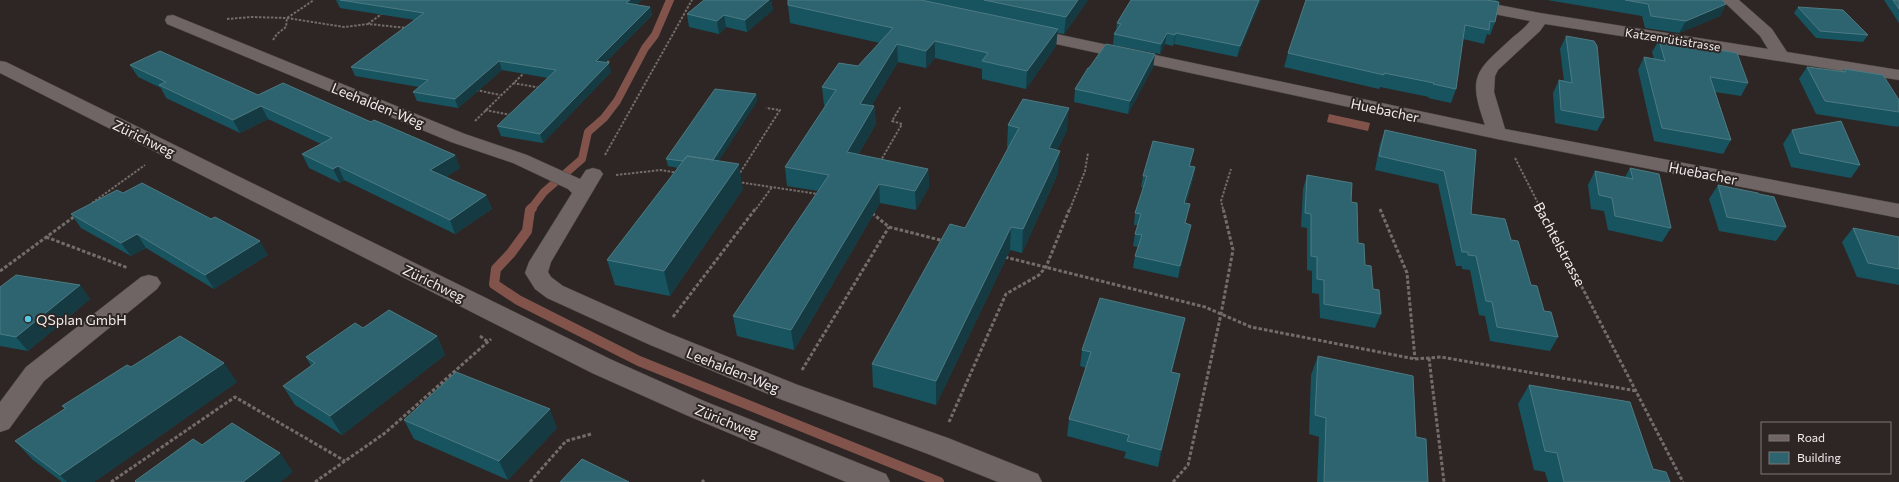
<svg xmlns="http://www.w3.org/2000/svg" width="1899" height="482" font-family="Commissioner,sans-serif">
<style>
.water{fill:#81534b}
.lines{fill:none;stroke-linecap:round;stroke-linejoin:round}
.stream-far1{stroke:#81534b;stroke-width:8}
.stream{stroke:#81534b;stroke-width:10}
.minor-casing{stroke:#4a4443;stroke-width:1}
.path-far1{stroke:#726c6a;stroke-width:2;stroke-dasharray:2.5 1.5;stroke-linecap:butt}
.path{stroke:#726c6a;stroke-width:3;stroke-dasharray:3.5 2;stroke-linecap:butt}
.minor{fill:#6e6564;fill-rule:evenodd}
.wall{fill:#175460}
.shaded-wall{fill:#163a41}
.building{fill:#2e646f;stroke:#4d7a82}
.poi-dot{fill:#59c8e4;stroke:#2d2624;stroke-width:1.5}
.labels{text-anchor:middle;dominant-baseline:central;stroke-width:4;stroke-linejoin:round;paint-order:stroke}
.far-street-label{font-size:12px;fill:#f2edec;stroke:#2d2624}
.street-label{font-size:14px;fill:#f2edec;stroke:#2d2624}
.poi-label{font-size:14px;fill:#f2edec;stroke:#2d2624;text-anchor:start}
</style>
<rect width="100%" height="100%" fill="#2d2624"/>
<!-- water -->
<path class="water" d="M1329,114L1370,123L1368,131L1327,122Z"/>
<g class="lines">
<!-- stream-far1 -->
<path class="stream-far1" d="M531,209L544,192L582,159L588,132L604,118L617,101L645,48L655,35L670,0"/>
<!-- stream -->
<path class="stream" d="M532,208L530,210L527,231L511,253L496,269L494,284L518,300L639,361L939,482"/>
<defs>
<path id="minor" d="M1440,0H1473L1540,13L1768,49L1760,36L1722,0H1739L1772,29L1787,52L1899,70V80L1545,24L1540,31L1498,70L1495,76L1494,92L1505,129L1899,204V218L1497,139L1028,38L1022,37L1020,33L1022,29L1028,28L1485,125C1467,75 1476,71 1512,38C1518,33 1525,28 1530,21L1448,5L1442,3Z
M173,15L465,134L527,155L580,179L586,170L593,168L600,170L603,174L551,262L548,272L551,277L563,286L666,332L798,385L948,438L1038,474L1042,482H998L928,454L780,399L648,344L547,298L535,289L525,273L529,262L572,193L568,189L513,163L451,142L167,24L165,20L167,16Z
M0,61L6,62L610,359L704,401L886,474L890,482H846L686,415L592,373L0,73Z
M149,275L157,277L161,283L157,289L44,381L9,429L0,432V402L26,367L141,277Z"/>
</defs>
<!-- minor casing -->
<use href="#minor" class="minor-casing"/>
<!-- path-far1 -->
<path class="path-far1" d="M227,19L251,17L287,18L344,27L368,24L407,28
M368,24L383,13
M273,40L277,34L286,27L287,18L314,0
M603,61L610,62
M513,83L541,88
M476,90L500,95
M485,110L511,115
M475,121L526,71
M605,155L692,0
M1515,158L1541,209
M880,162L902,124L892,121L901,106
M616,175L661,170L678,173
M738,176L780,110L766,108
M738,182L818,194
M92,203L145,165
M756,209L772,187
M1070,209L1085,171L1088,153
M1223,209L1221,201L1231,169"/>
<!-- path -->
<path class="path" d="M1541,208L1683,482
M1380,209L1407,273L1415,359
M872,213L889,227L944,241
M46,237L128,268
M1005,257L1205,307L1251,327L1415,359L1441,357L1637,391
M0,271L75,216
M673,317L756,208
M480,336L488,342
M1429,358L1444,482
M802,370L889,227
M949,422L1006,294L1039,275L1046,267L1070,208
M111,482L235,397L345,461
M315,482L385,433L491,339
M530,482L566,441L591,434
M702,482L704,480
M1173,482L1188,465L1221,314L1233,250L1223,208"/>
<!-- minor -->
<use href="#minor" class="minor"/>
</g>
<!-- wall -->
<path class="wall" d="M336,0H641L636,5L650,7L652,15L606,62L611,72L543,143L501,136L497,126L548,78L502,70L458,108L417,101L413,92L419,87L355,76L351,67L415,20L340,8Z
M704,0H771L773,10L747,32L726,27L719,34L689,27L687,14Z
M788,0H1088L1064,34L1057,33L1056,46L1026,89L982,79V69L935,58L926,68L898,62L872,105L874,106L876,124L858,155L928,169L929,187L916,210L880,203L794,350L737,336L733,316L818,191L787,186L785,167L825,106L824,105L822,87L858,66L880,43L790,23L788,5Z
M1131,0H1261L1237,57L1174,44L1173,46L1165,44L1160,54L1113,45L1114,34L1116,32L1117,23Z
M1306,0H1497L1496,2L1495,22L1490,35L1487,34L1484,44L1463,39L1456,89L1451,103L1428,98L1429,97L1380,87L1379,89L1284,67L1288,53Z
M1547,0H1722L1726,4L1720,16L1679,33L1645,28L1642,16Z
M1884,0H1899V23Z
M1798,7L1868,35L1863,42L1816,38L1794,13Z
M1566,36L1604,118L1597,131L1555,123L1553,93L1559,80L1564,81L1560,49Z
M1659,40L1748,83L1741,96L1715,92L1731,140L1723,154L1654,141L1638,70L1644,57L1654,59L1652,52Z
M1155,54L1153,67L1128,114L1074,102L1075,89L1089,68Z
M130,65L371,122L455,155L460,168L446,177L486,195L492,209L455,234L344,180L340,183L309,168L302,154L321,144L268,119L240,133L166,98L161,88L138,77Z
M1807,67L1842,72L1844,69L1899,100V125L1898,127L1816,114L1799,79Z
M756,94L757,101L718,161L743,189L670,296L615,285L607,260L678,168L668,166L666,159Z
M1008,125L1067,130L1057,150L1058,173L1022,253L1010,250L936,405L873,387L872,364L965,228L1008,148H1007Z
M1385,130L1476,150L1471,214L1511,240L1531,285L1558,337L1550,351L1490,341L1485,316L1479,315L1470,270L1462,269V266H1456L1438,184L1375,170L1380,144Z
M1792,130L1860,165L1851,178L1791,167L1783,144Z
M1194,149L1190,166L1195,167L1193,179L1186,203V223L1189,236L1178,278L1133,268L1135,256L1138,247L1133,246L1135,234L1138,225H1134L1135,213L1144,188L1141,187L1143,176Z
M1630,168L1671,228L1662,242L1608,230L1604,211L1591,209L1588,185L1595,171L1625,177Z
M1307,175L1351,202L1358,243L1381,314L1375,328L1320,318L1319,294L1312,293V271L1307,270V228L1301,227L1303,189Z
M1718,185L1786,227L1776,241L1719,231L1709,199Z
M123,193L268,255L214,289L146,248L131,256L81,228L71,214Z
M1853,228L1899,237V285L1857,277L1842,242Z
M80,285L90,299L28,351L0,346V287Z
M363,328L437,336L445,355L342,435L295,405L283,386L311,366L306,357Z
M1181,335L1172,372L1176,390L1158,467L1124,458L1126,452L1067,436L1069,419L1086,368L1080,366L1082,350Z
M1318,356L1416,437L1428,482H1317L1319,437L1309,434L1311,375Z
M131,367L237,382L94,482H62L33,460L15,441L65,409L62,406Z
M1529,385L1653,469L1670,482H1548L1545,472L1534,470L1518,404Z
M404,420L557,428L508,480L414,439Z"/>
<!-- shaded-wall -->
<path class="shaded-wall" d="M630,0H641L628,12L626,3Z
M769,0H771L773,10L747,32L745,20Z
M1078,0H1088L1064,34L1066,17Z
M1259,0H1261L1237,57L1240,46Z
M1726,4L1720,16L1679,33L1686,21Z
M650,7L652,15L598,70L596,61Z
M724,15L726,27L719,34L717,21Z
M1058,29L1056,46L1026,89L1027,71Z
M1167,33L1165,44L1160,54L1161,44Z
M1176,33L1174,44L1173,46L1175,35Z
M935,41V58L926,68V51Z
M897,44L898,62L862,122L860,104Z
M1155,54L1153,67L1128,114L1130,101Z
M499,61L502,70L458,108L455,99Z
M609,63L611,72L543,143L540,134Z
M756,94L757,101L712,172L710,164Z
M261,106L268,119L240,133L233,120Z
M874,106L876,124L849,171L847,152Z
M1069,108L1067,130L1047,171L1049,148Z
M1194,149L1192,160L1187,177L1189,166Z
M1060,151L1058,173L1022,253L1023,229Z
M455,155L460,168L435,184L430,170Z
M739,164L743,189L670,296L664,271Z
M338,166L344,180L340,183L333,169Z
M1195,167L1193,179L1182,214L1184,203Z
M928,169L929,187L916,210L915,191Z
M879,184L880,203L794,350L791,330Z
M486,195L492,209L455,234L450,220Z
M1191,225L1189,236L1178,278L1180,266Z
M1011,227L1010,250L936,405V381Z
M137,234L146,248L131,256L121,243Z
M260,241L268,255L214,289L205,275Z
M80,285L90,299L28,351L16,337Z
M1185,318L1181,335L1168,388L1171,372Z
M437,336L445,355L342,435L330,416Z
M224,363L237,382L94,482H67L60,475Z
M1180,374L1176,390L1158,467L1161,450Z
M550,409L557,428L508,480L499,461Z
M280,453L293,472L281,482H243Z"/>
<!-- building -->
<path class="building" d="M340,0H630L626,3L650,7L596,61L609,63L540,134L497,126L556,70L499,61L455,99L413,92L428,80L351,67L424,13Z
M704,0H769L745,20L724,15L717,21L687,14Z
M788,0H921L1058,29L1027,71L982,61L988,53L935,41L926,51L897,44L860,104L874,106L847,152L928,169L915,191L879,184L791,330L733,316L829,175L785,167L836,90L822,87L839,63L858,66L893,28L788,5Z
M984,0H1078L1066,17Z
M1131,0H1259L1240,46L1176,33L1175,35L1167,33L1161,44L1114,34L1121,24L1117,23Z
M1306,0H1486L1499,2L1495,22L1490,21L1489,30L1465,25L1456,89L1433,84L1434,83L1384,73V75L1288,53Z
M1625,0H1722L1726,4L1686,21L1651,16L1648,4Z
M1893,0H1899V9Z
M1798,7L1843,10L1868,35L1820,31Z
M1566,36L1594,41L1597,46L1604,118L1561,110L1559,80L1572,83Z
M1659,40L1737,53L1748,83L1710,77L1731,140L1662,128L1644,57L1665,61Z
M1106,44L1155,54L1130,101L1075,89L1088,68H1089Z
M160,51L258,95L283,83L371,122L374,120L455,155L430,170L486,195L450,220L338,166L333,169L302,154L332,138L261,106L233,120L159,85L166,82L130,65Z
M1807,67L1846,72L1844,69L1883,75L1899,100V112L1825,101Z
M715,89L756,94L713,160L687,156L683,161L666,159Z
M1023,99L1069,108L1049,148L1060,151L1023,229L1011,227L936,381L872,364L950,224L965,228L1019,128L1008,125Z
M1841,121L1860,165L1800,153L1792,130Z
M1385,130L1476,150L1471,214L1505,219L1511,240L1518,241L1531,285L1537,286L1544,311L1551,312L1558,337L1497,327L1492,302L1486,301L1476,256L1468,255V252H1462L1444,171L1379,156Z
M1153,141L1194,149L1189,166L1195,167L1184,203L1190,204L1185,223L1191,225L1180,266L1135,256L1142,235L1135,234L1141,214L1135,213L1147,176H1143Z
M687,156L739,164L664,271L607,260Z
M1630,168L1659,174L1671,228L1615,216L1612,198L1599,195L1595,171L1633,179Z
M1307,175L1352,183L1351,202L1357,203L1358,243L1364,244L1365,265L1371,266L1373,289L1379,290L1381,314L1324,304V280L1317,279V257L1311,256V214L1305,213Z
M142,183L211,219L215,217L260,241L205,275L137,234L121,243L71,214L117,190L123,193Z
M1718,185L1758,193L1759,194L1774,197L1786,227L1727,217Z
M1853,228L1899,237V269L1868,263Z
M16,275L80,285L16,337L0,334V287Z
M1100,298L1185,318L1171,372L1180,374L1161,450L1127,441L1129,435L1069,419L1091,352L1082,350Z
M389,310L437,336L330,416L283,386L315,363L306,357L355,323L363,328Z
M180,336L224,363L60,475L15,441L66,408L62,406L127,365L131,367Z
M1318,356L1413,376L1416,437L1426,439L1428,482H1324L1326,418L1315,415Z
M456,372L550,409L499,461L404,420Z
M1529,385L1630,402L1653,469L1666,472L1670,482H1564L1557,453L1545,451Z
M232,423L280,453L243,482H136L135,481L193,439L202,445Z
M582,459L629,482H560Z"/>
<!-- markers -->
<circle class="poi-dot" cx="28" cy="319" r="4"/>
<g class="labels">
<!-- far-street labels -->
<g class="far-street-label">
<text transform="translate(1673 39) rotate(9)">Katzenrütistrasse</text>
</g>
<!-- street labels -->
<g class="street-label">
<text transform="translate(378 105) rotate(22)">Leehalden-Weg</text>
<text transform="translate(1385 110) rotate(12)">Huebacher</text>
<text transform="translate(144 138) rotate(26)">Zürichweg</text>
<text transform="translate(1703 173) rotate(11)">Huebacher</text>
<text transform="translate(1560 244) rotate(62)">Bachtelstrasse</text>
<text transform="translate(434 283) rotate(26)">Zürichweg</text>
<text transform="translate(733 370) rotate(22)">Leehalden-Weg</text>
<text transform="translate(727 421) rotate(22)">Zürichweg</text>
</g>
<!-- poi labels -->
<g class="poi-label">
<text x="36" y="319">QSplan GmbH</text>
</g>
</g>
<!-- legend -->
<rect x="1761" y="422" width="130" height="52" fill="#2d2624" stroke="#7c7674"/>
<rect x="1769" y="435" width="20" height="6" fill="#6e6564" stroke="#7c7674"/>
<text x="1797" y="442" font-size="12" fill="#f2edec">Road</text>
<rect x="1769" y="452" width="20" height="12" fill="#2e646f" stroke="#7c7674"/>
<text x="1797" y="462" font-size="12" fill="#f2edec">Building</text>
</svg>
